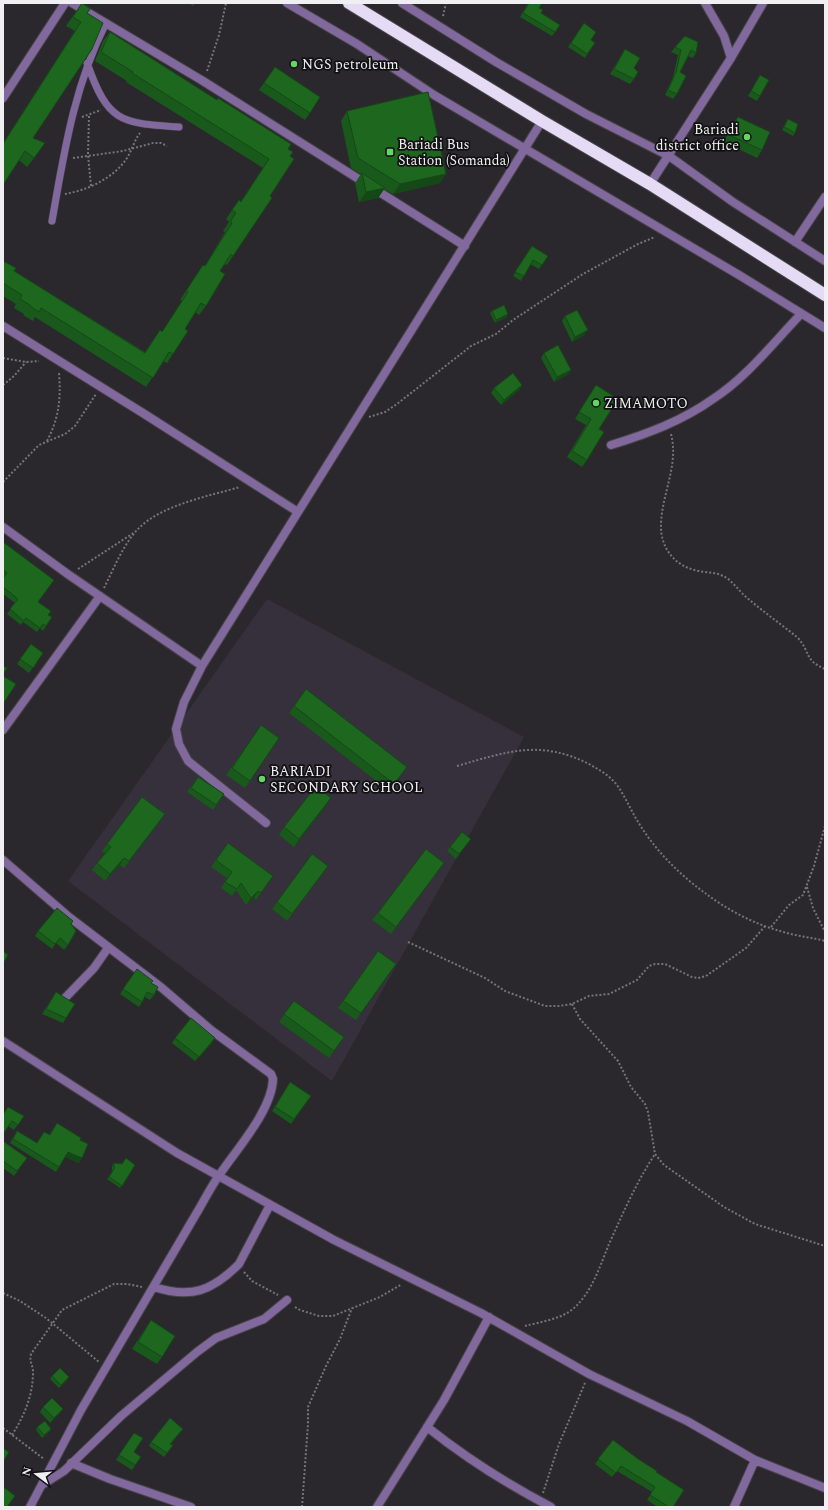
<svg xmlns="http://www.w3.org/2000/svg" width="828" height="1510" font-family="Spectral,serif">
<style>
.built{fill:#35303b}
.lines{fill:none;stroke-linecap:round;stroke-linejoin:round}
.lane-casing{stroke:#464449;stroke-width:8}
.street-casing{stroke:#464449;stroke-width:10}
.highway-casing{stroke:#464449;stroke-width:14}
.path{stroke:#767479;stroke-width:2;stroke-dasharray:2 2;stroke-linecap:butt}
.lane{stroke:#81689d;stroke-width:7}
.street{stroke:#81689d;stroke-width:8}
.highway{stroke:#e6dbf5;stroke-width:12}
.wall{fill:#19591b}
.shaded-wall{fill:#144816}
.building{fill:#1d671f;stroke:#144816}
.poi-dot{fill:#67d466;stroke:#121113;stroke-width:1.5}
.labels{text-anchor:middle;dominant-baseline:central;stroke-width:3.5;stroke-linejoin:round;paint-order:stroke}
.poi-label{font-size:14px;fill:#f0eff2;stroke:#121113;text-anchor:start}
</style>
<rect width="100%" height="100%" fill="#2a282d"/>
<!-- built -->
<path class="built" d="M267,599L524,737L332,1081L68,881Z"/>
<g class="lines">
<defs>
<path id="lane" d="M87,63C108,122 119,123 179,127
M52,221C64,153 74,86 106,23"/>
<path id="street" d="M72,3L203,81L465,246
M287,3L357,44L434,95L739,275L825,328
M402,3L496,62L586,114L669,156L733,202L825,261
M705,3L724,36L731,58
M3,98L65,3
M650,184L731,58L763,3
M795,242L825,197
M3,326L146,415L298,512
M611,445C647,434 682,421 713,399C747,377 773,343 801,314
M3,527L69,575L202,666
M3,730L100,596
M266,823L188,761L179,744L176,729L184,702L202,666L542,121
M3,860L69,917L162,988L211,1030L271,1074L273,1079C272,1110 237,1149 220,1174C212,1185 206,1197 199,1209L81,1410L30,1507
M65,998L94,968L108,948
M3,1041L177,1153L334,1240L481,1313L589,1374L687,1421L755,1460L825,1488
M154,1287C191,1299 212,1291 239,1264L270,1205
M427,1427C466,1458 507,1484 551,1507
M71,1463L110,1479L191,1507
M42,1485L64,1471L121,1416L197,1352L216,1338L264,1319L287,1300
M377,1507L444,1400L489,1317
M734,1507L755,1460"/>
<path id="highway" d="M349,3L542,121L650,184L825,295"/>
</defs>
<!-- lane casing -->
<use href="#lane" class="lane-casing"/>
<!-- street casing -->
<use href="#street" class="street-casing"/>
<!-- highway casing -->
<use href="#highway" class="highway-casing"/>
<!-- path -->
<path class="path" d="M443,16L446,3
M207,71L219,35L226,3
M89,116L88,155L91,186
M82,117L101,110
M73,158L123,151L153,143H161L167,146
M65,194C88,190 114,178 127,158C132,150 134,141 140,133
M3,358L26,362L39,361
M3,385L14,376L26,362
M369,417L385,412L397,404L471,346L496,334L513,320L583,274L638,244L655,237
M671,434C679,465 662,493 661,524C660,548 675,567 699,571C707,573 716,572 723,576C732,580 738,590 745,596C762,611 781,624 798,638C811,653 804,660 825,669
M47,441C59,418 61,399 59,373
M3,482L39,445L65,434L75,426L96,394
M78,569L135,532
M104,588C114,568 123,545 138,529C161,505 209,496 240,487
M457,766C506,752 540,739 589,764C600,770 612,777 619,788C627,800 632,813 640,825C656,851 680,875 705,893C726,909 754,924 780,931C795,936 810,937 825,941
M807,887L813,908L825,932
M771,927L789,905L803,895L814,866L825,826
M408,942L485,978L505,991L545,1006H559L572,1004L589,996L609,994L637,980L649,966L655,964H665L692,977L698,978L706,976L746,948L766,925
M572,1004L580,1019L618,1061L631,1087L645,1104L648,1112L655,1154L664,1165L724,1207L755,1224L825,1246
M244,1272L252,1281L278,1295
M3,1293L20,1301L46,1318L99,1362
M295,1307L300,1310L319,1316H333L380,1297L402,1284
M525,1326C540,1322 562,1319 574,1308C592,1292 600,1266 609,1244C623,1213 636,1183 655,1154
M3,1428L44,1459
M12,1435C24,1416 33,1396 33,1372C33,1365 29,1362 31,1354L62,1310L114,1284H127L142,1287
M543,1493L559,1444L585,1383
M302,1507L308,1424V1407L326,1366L340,1339L352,1308"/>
<!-- lane -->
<use href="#lane" class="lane"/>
<!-- street -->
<use href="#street" class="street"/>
<!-- highway -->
<use href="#highway" class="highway"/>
</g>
<!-- wall -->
<path class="wall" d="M82,3L87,13L33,138L39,152L27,167L19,160L3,185V143L75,31L66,26Z
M189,3H195L193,6Z
M528,3H542L539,8L541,13L555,32L552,36L520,17Z
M584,23L591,40L595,43L585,58L568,47Z
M110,32L288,149L270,196L272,198L227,265L225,264L220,271L206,306L199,315L195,312L185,329L173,354L167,363L163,361L146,387L35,317L33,321L23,315L24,314L14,308L16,304L3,296V261L14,271L145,352L160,330L162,332L182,301L180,300L203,265L205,266L225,232L223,231L229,222L226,219L239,200L241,201L263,168L126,82L127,81L95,61L103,41Z
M685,36L696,53L693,58L688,56L680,72L677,94L673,99L665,95L673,77L678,55L671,52L675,47Z
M625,49L634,68V79L630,84L610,74Z
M275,67L310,113L305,120L259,90Z
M760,75V96L757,101L748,96Z
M347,111L440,183L393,194L384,189L378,198L359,202L355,183L361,174L351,168L341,121Z
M738,117L762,150L757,158L724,142L733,124Z
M788,119L795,133L793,136L782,130Z
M529,250L548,256L539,269L530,264L521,281L513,276Z
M492,311L507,317L495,323L490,313Z
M565,316L584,335L572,342L562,321Z
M544,353L571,370L567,375L554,382L541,358Z
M522,385L519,390L501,405L491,393L494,388Z
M596,385L599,429L587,460L582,467L567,457L586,425L575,419Z
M3,542L38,602L48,615L52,617L43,631L40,628L37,632L23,622L21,625L7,614L15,603L3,594V578L4,577H3Z
M31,644L43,653L29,673L17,664Z
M294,706L407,767L389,791L289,713Z
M261,725L279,738L245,788L226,775Z
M198,777L224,794L213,810L187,792Z
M326,806L294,847L279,835L284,827Z
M160,821L124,868L120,865L105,881L92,870L97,863L105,854L102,851L107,844Z
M228,843L273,876L256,900L254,898L246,905L236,890L232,896L221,888L227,878L211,867Z
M467,844L456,859L447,851L450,847Z
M439,870L391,934L372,920L378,913Z
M323,873L287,921L272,909L277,902Z
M71,925L68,945L64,950L56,943L52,949L35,936L38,931Z
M378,951L396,964L356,1020L338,1008Z
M137,969L151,983L154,995L150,1000L145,997L139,1007L120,994Z
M56,992L66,1018L63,1023L42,1014Z
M294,1001L344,1037L329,1058L279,1022Z
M175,1038L212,1043L195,1061L172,1043Z
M290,1082L311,1096L291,1124L272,1111Z
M8,1107L24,1116L14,1130L8,1126L3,1134V1114Z
M57,1123L80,1140L79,1163L65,1157L56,1172L10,1143L17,1131L37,1143L44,1132L49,1135Z
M3,1141L27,1158L14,1176L3,1168Z
M114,1163L135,1165L120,1188L107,1179L112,1172V1166Z
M151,1320L162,1357L157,1364L132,1349Z
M52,1376L67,1380L59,1388L50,1379Z
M43,1407L63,1409L59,1414L50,1423L40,1412Z
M37,1427L51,1429L50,1431L42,1438L36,1430Z
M180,1432L171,1444L173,1445L164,1457L149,1446L151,1442Z
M134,1433V1452L141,1457L132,1470L116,1460Z
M613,1440L638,1459L656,1472L673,1507H658L647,1500L652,1492L617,1471L612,1477L595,1464Z"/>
<!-- shaded-wall -->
<path class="shaded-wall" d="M446,174L440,183L393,194L400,184Z
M385,188L378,198L359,202L366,192Z
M508,314L507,317L495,323L496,320Z
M588,330L584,335L572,342L575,337Z
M571,370L567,375L554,382L557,377Z
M522,385L519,390L501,405L504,400Z
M331,798L326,806L294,847L299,839Z
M124,858L120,865L105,881L110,874Z
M258,891L254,898L246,905L251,898Z
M215,1038L212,1043L195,1061L199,1057Z
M68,1152L82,1158L79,1163L65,1157Z
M63,1409L59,1414L50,1423L54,1418Z"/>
<!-- building -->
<path class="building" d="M82,3L90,9L87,13L103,23L92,49L33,138L45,143L34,158L25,151L3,185V144L81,22L73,17Z
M529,3H542L539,8L543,10L541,13L560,25L555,32L523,13Z
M584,23L596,32L591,40L595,43L587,54L571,43Z
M110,32L217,100L218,98L291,144L288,149L293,152L290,156L294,159L270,196L272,198L233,256L231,254L220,271L225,274L206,306L201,303L185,329L188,331L173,354L169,352L153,378L41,308L39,312L30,306V305L20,299L22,295L3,283V261L16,268L14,271L145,353L160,330L162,332L188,292L186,291L203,265L205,266L232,223L230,222L236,213L232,210L239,200L241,202L269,159L132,73L133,72L101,52Z
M685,36L698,42L696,53L691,50L680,72L686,76L677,94L668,90L676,72L681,50L675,47Z
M625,49L640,58L634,68L638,72L634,79L614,69Z
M275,67L320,97L310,113L264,83Z
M760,75L769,80L760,96L751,91Z
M428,92L446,174L400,184L358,158L347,111Z
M738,117L770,132L762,150L729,135Z
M788,119L798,124L795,133L784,127Z
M362,173L385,188L366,192Z
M532,246L548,256L542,265L533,260L524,276L515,272Z
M504,305L508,314L496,320L492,311Z
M577,310L588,330L575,337L565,316Z
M558,345L571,370L557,377L544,353Z
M513,373L522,385L504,400L494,388Z
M596,385L618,399L599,429L604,432L587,460L572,451L591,419L579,412Z
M3,542L54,580L38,602L51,611L48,615L52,617L46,626L43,624L40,628L26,618L24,621L10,609L18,599L3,587V578L7,573L3,570Z
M31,644L43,653L33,668L20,659Z
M3,666L7,668L3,674Z
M3,676L16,684L3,704Z
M306,689L407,767L394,784L294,706Z
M261,725L279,738L250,781L232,768Z
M198,777L224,794L216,805L191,788Z
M316,786L331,798L299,839L284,827Z
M142,797L165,814L129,861L124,858L110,874L97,863L111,847L107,844Z
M462,832L471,839L459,854L450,847Z
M228,843L273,876L261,893L258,891L251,898L241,883L237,889L225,882L232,872L216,860Z
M426,849L444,863L396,927L378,913Z
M312,854L328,866L292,914L277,902Z
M57,908L73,921L71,924L76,931L68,945L60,938L55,944L38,931Z
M3,951L8,955L3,964Z
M378,951L396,964L361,1013L343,1001Z
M137,969L153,981L151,983L158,987L154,995L147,992L142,1002L123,989Z
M56,992L75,1004L66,1018L46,1009Z
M294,1001L344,1037L334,1051L284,1014Z
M191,1018L215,1038L199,1057L175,1038Z
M290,1082L311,1096L294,1119L275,1107Z
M8,1107L24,1116L18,1125L12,1121L3,1134V1115Z
M57,1123L81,1138L80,1140L88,1144L82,1158L68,1152L59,1167L13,1139L17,1131L37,1143L44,1132L50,1135Z
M3,1141L27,1158L17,1171L3,1161Z
M126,1158L135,1165L122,1186L109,1177L114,1169V1163L122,1164Z
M151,1320L175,1336L162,1357L138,1342Z
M60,1368L69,1377L61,1385L52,1376Z
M52,1398L63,1409L54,1418L43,1407Z
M170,1418L183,1429L170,1444L173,1445L167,1453L151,1442Z
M45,1421L51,1429L44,1435L37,1427Z
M134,1433L143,1438L134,1452L141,1457L135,1465L119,1455Z
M613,1440L638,1459L657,1471L656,1472L684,1490L673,1507H669L650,1495L655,1487L621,1466L616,1473L598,1459Z
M3,1448L9,1452L3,1462Z
M5,1488L15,1496L7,1507H3V1490Z"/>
<!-- markers -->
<g class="poi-dot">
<circle cx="294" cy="64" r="4"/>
<circle cx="747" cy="137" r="4"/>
<rect x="386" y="148" width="8" height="8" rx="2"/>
<circle cx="596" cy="403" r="4"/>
<circle cx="262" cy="779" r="4"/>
</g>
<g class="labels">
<!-- poi labels -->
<g class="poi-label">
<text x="302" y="64">NGS petroleum</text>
<text x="739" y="129" text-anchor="end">Bariadi<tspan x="739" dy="16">district office</tspan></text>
<text x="398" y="144">Bariadi Bus<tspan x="398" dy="16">Station (Somanda)</tspan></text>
<text x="604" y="403">ZIMAMOTO</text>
<text x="270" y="771">BARIADI<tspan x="270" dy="16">SECONDARY SCHOOL</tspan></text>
</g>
</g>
<!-- border -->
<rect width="828" height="1510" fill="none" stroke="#f0eff2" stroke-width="8"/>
<!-- north arrow -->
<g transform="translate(36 1474) rotate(286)" stroke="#121113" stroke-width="3" paint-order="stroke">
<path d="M0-3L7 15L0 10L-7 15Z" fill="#f0eff2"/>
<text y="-6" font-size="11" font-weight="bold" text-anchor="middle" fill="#f0eff2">N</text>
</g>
</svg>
